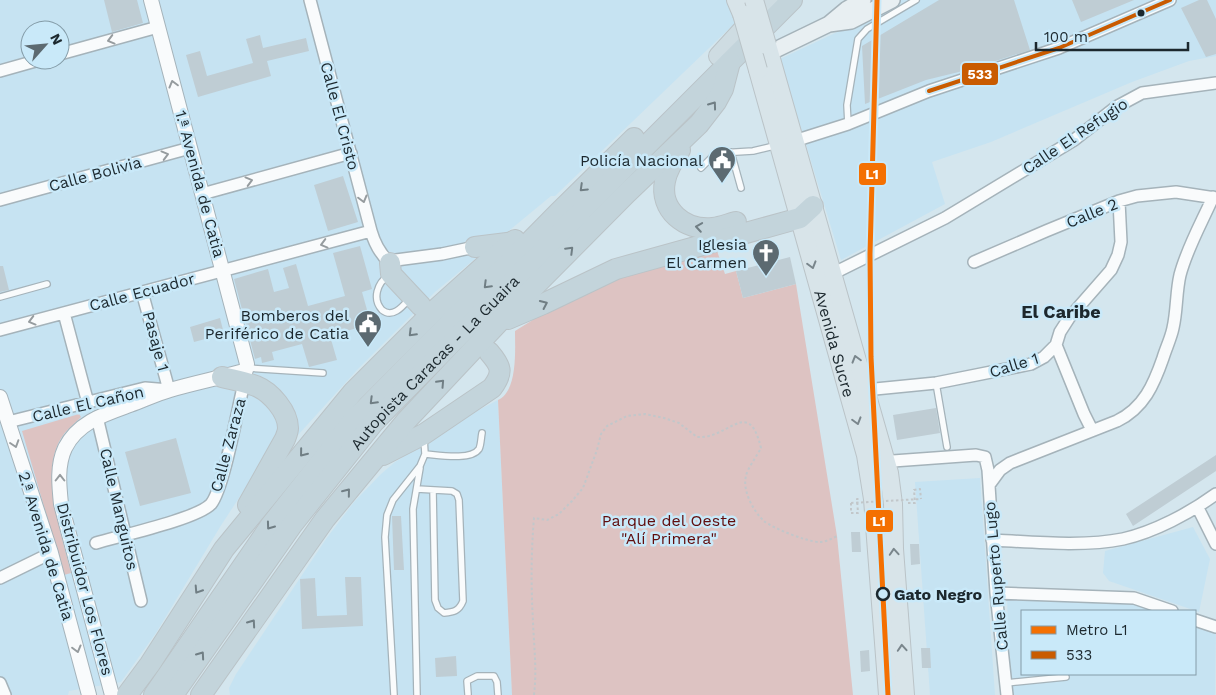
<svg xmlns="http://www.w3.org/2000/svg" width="1216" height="695" font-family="'Work Sans',sans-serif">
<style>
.built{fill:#c6e3f2;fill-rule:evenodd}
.green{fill:#ddc3c2}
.building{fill:#bfcdd4}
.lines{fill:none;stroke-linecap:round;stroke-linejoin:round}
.service-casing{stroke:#a5b3ba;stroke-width:8}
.minor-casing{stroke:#a5b3ba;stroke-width:14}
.tertiary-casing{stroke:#a5b3ba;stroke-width:16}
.secondary-casing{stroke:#a5b3ba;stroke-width:18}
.primary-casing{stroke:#bac3c7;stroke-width:20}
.trunk-casing{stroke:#bac3c7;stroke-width:20}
.motorway-casing{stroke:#bac3c7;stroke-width:22}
.path{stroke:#c2c7ca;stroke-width:2;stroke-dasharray:2.5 2.5;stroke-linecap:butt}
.service{stroke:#f9fbfc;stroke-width:5.5}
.minor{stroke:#f9fbfc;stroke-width:11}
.tertiary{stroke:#f9fbfc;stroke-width:14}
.secondary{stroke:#e8eff2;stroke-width:15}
.primary{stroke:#d8e4e9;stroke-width:18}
.trunk{stroke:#cedce2;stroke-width:18}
.motorway{stroke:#c3d4db;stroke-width:20}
.primary-bridge-casing{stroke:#bac3c7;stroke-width:20;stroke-linecap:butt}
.path-bridge{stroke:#c2c7ca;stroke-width:2;stroke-dasharray:2.5 2.5;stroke-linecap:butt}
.primary-bridge{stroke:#d8e4e9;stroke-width:18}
.bus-1-casing{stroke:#c9e9f9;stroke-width:8}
.bus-1{stroke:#c95b00;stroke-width:4}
.metro-1-casing{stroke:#c9e9f9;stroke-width:9}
.metro-1{stroke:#f47002;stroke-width:5}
.oneway{stroke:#969c9f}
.oneway2{stroke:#707e84}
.oneway3{stroke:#7a868c}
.bus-dot{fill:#1c282e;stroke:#c9e9f9;stroke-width:2}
.stop-dot{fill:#c9e9f9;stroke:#1c282e;stroke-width:2.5}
.labels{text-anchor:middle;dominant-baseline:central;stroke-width:5;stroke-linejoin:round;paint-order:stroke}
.street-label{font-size:16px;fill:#1c282e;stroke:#c9e9f9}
.poi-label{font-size:16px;fill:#1c282e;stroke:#c9e9f9;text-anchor:end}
.park-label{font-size:16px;fill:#600c0c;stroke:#c9e9f9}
.stop-label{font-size:16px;font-weight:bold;fill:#1c282e;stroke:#c9e9f9;text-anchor:start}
.neighbourhood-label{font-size:18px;font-weight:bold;fill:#1c282e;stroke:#c9e9f9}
.line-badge{stroke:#c9e9f9;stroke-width:2}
.badge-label{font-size:14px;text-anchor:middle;font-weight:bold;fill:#fff}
</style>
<rect width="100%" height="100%" fill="#d4e6ee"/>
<!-- built -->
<path class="built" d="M0,0H759L555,196H551L435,292L357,370L298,435L278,438L220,527L156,633L121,682L69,691L68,695H0ZM30,30H60V60H30Z
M901,0H1216V56L1189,61L1132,82L991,142L932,162L945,204L841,260L780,59L884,10Z
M498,400L512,695H230L229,688L236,674L326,539L354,502L381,474L395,462L471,414Z
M980,478L995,695H930L915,482Z
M1193,527L1210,559L1199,612L1109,581L1103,573L1105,551Z
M1099,596L1173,611H1022V674H1195V618L1216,624L1215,695H1011L1007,599Z"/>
<!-- green -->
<path class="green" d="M717,251L725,274L736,271L743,298L796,284L837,536L853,695H512L498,400C518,391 515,350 515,331L552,308L610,282L658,265Z
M79,414L81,417C74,424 65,431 60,440C40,476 62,534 71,573L64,575L22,431Z"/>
<!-- building -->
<path class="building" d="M104,0H137L143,23L112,32Z
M939,0H1014L1030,50L971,69L926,80L865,104L862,46Z
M1072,0H1134L1081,22Z
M1199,0H1207L1216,19V54L1206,57L1181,8Z
M260,35L263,48L306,38L309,51L267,61L271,76L198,97L186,55L200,51L207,76L253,63L246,39Z
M343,176L358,222L328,231L314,185Z
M360,246L372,289L362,292L369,317L365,318L367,325L330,336L337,360L309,367L302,344L272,352L274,360L262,363L261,357L255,359L234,279L268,269L274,292L289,288L283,268L296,264L308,306L345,296L333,253Z
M790,257L796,284L743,298L736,271Z
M0,266H3L9,290L0,292Z
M220,318L224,334L194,342L190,327Z
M936,408L940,433L897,440L893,415Z
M176,438L191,493L140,506L125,452Z
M1216,455V471L1133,526L1126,514Z
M392,516H401L404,570H394Z
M851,532H860L861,552H852Z
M910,544H919L920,564L911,565Z
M345,577H361L363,626L302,629L300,579L315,578L317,616L347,615Z
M921,648H930L931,668H922Z
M869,650L870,671L861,672L860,651Z
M456,656L457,676L436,677L435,658Z"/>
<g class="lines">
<defs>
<path id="service" d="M848,124L847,105L858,39L867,29L916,0
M731,152L741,188
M701,168L711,158L720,153L753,151L778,145
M389,275C377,283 372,299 382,310C393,319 403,306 410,298
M0,297L47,284
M247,368L323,373
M936,383L947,447
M425,454C438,455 471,461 479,449C481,445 481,438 482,433
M417,489L452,491L457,494L459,500L463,601C459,611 454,612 444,613L438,608L435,600L433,490
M1006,683L1066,677
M468,694L467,681L477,676H494L497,682L498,695
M394,695L385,537L387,515L393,500L420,466L425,454L424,438
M417,695L413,509L420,468"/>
<path id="minor" d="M310,0L371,231C375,245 380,254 390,263L396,260L442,254L475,247
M60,54L158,27
M0,71L39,60
M788,143L848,124L929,91L1059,48L1170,0
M202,194L351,153
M0,200L190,148
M974,262L1046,231L1119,201L1137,196L1176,192L1216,198
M832,274L945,218L1074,140L1116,107L1142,93L1216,83
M64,313L88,403
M0,330L371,231
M1056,345L1084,414L1092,430
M865,390L936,383L1031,364L1044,357L1056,345L1060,332L1069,318L1111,270L1118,255L1121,242L1119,201
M97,417L141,601
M8,422L145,388L169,390L142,292
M879,462L976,455L985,457L988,470L996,593L1007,695
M989,485L1000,470L1010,463L1117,421C1144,408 1154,384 1163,358C1166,348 1171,338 1173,328C1177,311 1176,292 1180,275C1187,248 1202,222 1213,197
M1198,508L1216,544
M992,540C1032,542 1084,547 1123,539C1154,532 1190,513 1216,494
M96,543C119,536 197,519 211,504C224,488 238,407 244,383
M0,578L51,553
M996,593L1134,598L1172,611
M1195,620L1216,627
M0,683L5,695"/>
<path id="tertiary" d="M0,397L51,553L89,695
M112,695L61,504C59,485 57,465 65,448C78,422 105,414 130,405C144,400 156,394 170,390C194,383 219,378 244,371L246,370L247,364L151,0"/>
<path id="secondary" d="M829,24L851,21L892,0
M769,53L829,24L847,9L863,0"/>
<g id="primary">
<path d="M736,0L742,14"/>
<path d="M767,45L889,473L893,504L894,549L905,695"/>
<path id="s1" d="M758,70L866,455L873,499L888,695"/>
</g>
<path id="trunk" d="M718,56L769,0"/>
<g id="motorway">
<path d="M680,150C674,159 667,170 665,181C659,210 685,231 713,228C721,227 728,224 736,222"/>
<path d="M475,247L514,242"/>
<path d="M390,263L391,274L421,306"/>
<path d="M508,319L543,304L616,269L800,218L813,206"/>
<path d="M222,377C234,380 245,382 256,386C271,392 288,412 288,428C288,432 286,436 285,439L248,505"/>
<path d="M383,455L424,434L492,388C504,372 501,366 489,352"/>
<path d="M127,695L150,664L224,549L353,392L434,311L484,266L515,240"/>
<path d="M154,695L271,525L353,421L558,213L634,138"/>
<path id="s2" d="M173,695L292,525L374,422L625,167L792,0"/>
<path d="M201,695L325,519L406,421L499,322L627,193L699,124L716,102L723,89L730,62"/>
</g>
</defs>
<!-- service casing -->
<use href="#service" class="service-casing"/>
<!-- minor casing -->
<use href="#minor" class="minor-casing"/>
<!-- tertiary casing -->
<use href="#tertiary" class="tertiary-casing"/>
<!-- secondary casing -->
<use href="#secondary" class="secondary-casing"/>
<!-- primary casing -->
<use href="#primary" class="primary-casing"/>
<!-- trunk casing -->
<use href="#trunk" class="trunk-casing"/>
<!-- motorway casing -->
<use href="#motorway" class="motorway-casing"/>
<!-- path -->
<path class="path" d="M851,503V513H858L857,499H860
M908,503H915L914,490L920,489L921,499
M534,695C537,670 534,647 533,622C531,587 531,553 534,518L547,520L559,514L572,501L583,488L597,450L601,434L607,426L627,416L645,414L664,418L679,423L697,437C701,437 705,437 709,436C735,429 750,403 761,448C757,456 747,469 746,476C742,491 754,512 764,521C772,528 808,542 819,542C826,542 831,539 837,536"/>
<!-- service -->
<use href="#service" class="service"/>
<!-- minor -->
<use href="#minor" class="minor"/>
<!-- tertiary -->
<use href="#tertiary" class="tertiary"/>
<!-- secondary -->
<use href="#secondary" class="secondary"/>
<!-- primary -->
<use href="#primary" class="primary"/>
<!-- trunk -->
<use href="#trunk" class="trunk"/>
<!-- motorway -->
<use href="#motorway" class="motorway"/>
<defs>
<path id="primary-bridge" d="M754,0L767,45
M742,14L758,70"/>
</defs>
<!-- primary-bridge casing -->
<use href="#primary-bridge" class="primary-bridge-casing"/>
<!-- path-bridge -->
<path class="path-bridge" d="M851,503L921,499"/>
<!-- primary-bridge -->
<use href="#primary-bridge" class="primary-bridge"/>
<defs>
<path id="bus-1" d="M929,91L1059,48L1170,0"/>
</defs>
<!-- bus-1 casing -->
<use href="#bus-1" class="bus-1-casing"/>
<!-- bus-1 -->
<use href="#bus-1" class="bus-1"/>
<defs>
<path id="metro-1" d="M877,0L870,254L871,357L888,695"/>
</defs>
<!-- metro-1 casing -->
<use href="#metro-1" class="metro-1-casing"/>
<!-- metro-1 -->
<use href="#metro-1" class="metro-1"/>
</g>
<!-- one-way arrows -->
<defs><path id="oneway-chevron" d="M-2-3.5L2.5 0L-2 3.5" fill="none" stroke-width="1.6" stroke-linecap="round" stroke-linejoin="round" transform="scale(1.25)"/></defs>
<g class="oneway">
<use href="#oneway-chevron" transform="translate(111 40) rotate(165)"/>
<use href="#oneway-chevron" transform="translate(173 84) rotate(-105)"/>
<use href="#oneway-chevron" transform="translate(165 155) rotate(-15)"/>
<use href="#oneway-chevron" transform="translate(249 181) rotate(-15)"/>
<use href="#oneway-chevron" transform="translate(363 199) rotate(75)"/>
<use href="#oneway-chevron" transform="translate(324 244) rotate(165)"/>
<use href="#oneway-chevron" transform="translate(32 321) rotate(165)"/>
<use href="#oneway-chevron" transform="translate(15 444) rotate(72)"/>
<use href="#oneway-chevron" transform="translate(60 478) rotate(-90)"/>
<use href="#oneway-chevron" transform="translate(77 649) rotate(75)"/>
</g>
<g class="oneway2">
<use href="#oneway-chevron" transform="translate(713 105) rotate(-54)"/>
<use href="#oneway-chevron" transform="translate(583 188) rotate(136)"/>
<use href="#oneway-chevron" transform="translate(699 227) rotate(-171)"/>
<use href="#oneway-chevron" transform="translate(570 250) rotate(-45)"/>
<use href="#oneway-chevron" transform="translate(487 285) rotate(135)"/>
<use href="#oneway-chevron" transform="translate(544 304) rotate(-25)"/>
<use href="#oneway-chevron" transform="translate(412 333) rotate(135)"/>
<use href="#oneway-chevron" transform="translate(441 383) rotate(-47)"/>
<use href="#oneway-chevron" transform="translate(373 401) rotate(135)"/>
<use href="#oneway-chevron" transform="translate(303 453) rotate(129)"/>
<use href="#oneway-chevron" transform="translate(347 492) rotate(-51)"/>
<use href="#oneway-chevron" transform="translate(270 526) rotate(126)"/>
<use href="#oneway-chevron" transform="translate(198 590) rotate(123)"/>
<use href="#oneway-chevron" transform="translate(252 623) rotate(-55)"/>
<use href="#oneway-chevron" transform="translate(201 655) rotate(-55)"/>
</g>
<g class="oneway3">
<use href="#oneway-chevron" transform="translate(812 265) rotate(74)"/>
<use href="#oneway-chevron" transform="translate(856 359) rotate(-106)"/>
<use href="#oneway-chevron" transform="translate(857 421) rotate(74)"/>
<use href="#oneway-chevron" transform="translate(894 552) rotate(-94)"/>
<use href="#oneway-chevron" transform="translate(902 648) rotate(-94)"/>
</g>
<!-- icons -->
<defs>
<symbol id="civic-pin" viewBox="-11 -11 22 30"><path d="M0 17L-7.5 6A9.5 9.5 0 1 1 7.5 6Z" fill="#5c6a71" stroke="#c9e9f9"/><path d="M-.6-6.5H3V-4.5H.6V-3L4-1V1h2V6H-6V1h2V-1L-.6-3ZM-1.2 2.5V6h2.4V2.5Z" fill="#fff"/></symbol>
<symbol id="church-pin" viewBox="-11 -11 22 30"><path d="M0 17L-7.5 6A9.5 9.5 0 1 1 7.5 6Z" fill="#5c6a71" stroke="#c9e9f9"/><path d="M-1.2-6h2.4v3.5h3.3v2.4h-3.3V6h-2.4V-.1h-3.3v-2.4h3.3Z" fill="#fff"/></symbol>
</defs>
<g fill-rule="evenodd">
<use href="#civic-pin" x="706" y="144" width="32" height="43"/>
<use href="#church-pin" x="750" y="237" width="32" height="43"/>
<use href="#civic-pin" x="352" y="308" width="32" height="43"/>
</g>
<!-- markers -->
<circle class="bus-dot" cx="1141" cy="13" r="4.5"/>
<circle class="stop-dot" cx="883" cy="594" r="6"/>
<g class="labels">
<!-- street labels -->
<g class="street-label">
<text transform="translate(340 116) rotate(75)">Calle El Cristo</text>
<text transform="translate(1075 136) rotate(-34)">Calle El Refugio</text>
<text transform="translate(95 174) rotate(-15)">Calle Bolivia</text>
<text transform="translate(200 184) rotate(75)">1.ª Avenida de Catia</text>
<text transform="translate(1092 213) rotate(-22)">Calle 2</text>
<text transform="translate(142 292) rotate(-15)">Calle Ecuador</text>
<text transform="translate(156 341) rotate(75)">Pasaje 1</text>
<text stroke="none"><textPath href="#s1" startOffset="284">Avenida Sucre</textPath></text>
<text stroke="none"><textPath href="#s2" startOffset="424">Autopista Caracas - La Guaira</textPath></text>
<text transform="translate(1014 365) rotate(-17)">Calle 1</text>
<text transform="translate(88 404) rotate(-13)">Calle El Cañon</text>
<text transform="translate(228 445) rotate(-75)">Calle Zaraza</text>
<text transform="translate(119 509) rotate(77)">Calle Manguitos</text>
<text transform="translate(46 546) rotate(73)">2.ª Avenida de Catia</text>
<text transform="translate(996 576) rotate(-95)">Calle Ruperto Lugo</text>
<text transform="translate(85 589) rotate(75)">Distribuidor Los Flores</text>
</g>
<!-- poi labels -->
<g class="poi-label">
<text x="703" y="160">Policía Nacional</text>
<text x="747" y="244">Iglesia<tspan x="747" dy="18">El Carmen</tspan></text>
<text x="349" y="315">Bomberos del<tspan x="349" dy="18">Periférico de Catia</tspan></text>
</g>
<!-- park labels -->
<g class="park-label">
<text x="669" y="520">Parque del Oeste<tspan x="669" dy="18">"Alí Primera"</tspan></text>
</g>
<!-- stop labels -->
<g class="stop-label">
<text x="894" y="594">Gato Negro</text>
</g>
<!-- neighbourhood labels -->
<g class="neighbourhood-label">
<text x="1061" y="311">El Caribe</text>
</g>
</g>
<g class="line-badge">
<rect x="961" y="62" width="38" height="24" rx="5" fill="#c95b00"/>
<rect x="858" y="162" width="29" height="24" rx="5" fill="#f47002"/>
<rect x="865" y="509" width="29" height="24" rx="5" fill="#f47002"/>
</g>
<g class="badge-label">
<text x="980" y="79">533</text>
<text x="872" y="179">L1</text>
<text x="879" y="526">L1</text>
</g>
<!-- legend -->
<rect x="1021" y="610" width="175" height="65" fill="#c9e9f9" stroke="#849ca8"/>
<rect x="1031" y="626" width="25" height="8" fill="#f47002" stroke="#849ca8"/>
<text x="1066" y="635" font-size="15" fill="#1c282e">Metro L1</text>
<rect x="1031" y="651" width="25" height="8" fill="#c95b00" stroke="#849ca8"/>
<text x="1066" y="660" font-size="15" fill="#1c282e">533</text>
<!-- north arrow -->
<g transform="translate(45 45) rotate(63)"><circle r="24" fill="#c9e9f9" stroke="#849ca8"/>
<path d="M0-4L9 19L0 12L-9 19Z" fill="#5c6a71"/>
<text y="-8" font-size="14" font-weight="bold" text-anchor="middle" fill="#1c282e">N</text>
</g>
<!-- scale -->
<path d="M1036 42v8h152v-8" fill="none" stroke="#1c282e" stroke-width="2.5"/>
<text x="1044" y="42" font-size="15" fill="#1c282e" stroke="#c9e9f9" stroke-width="4" paint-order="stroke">100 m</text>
</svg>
